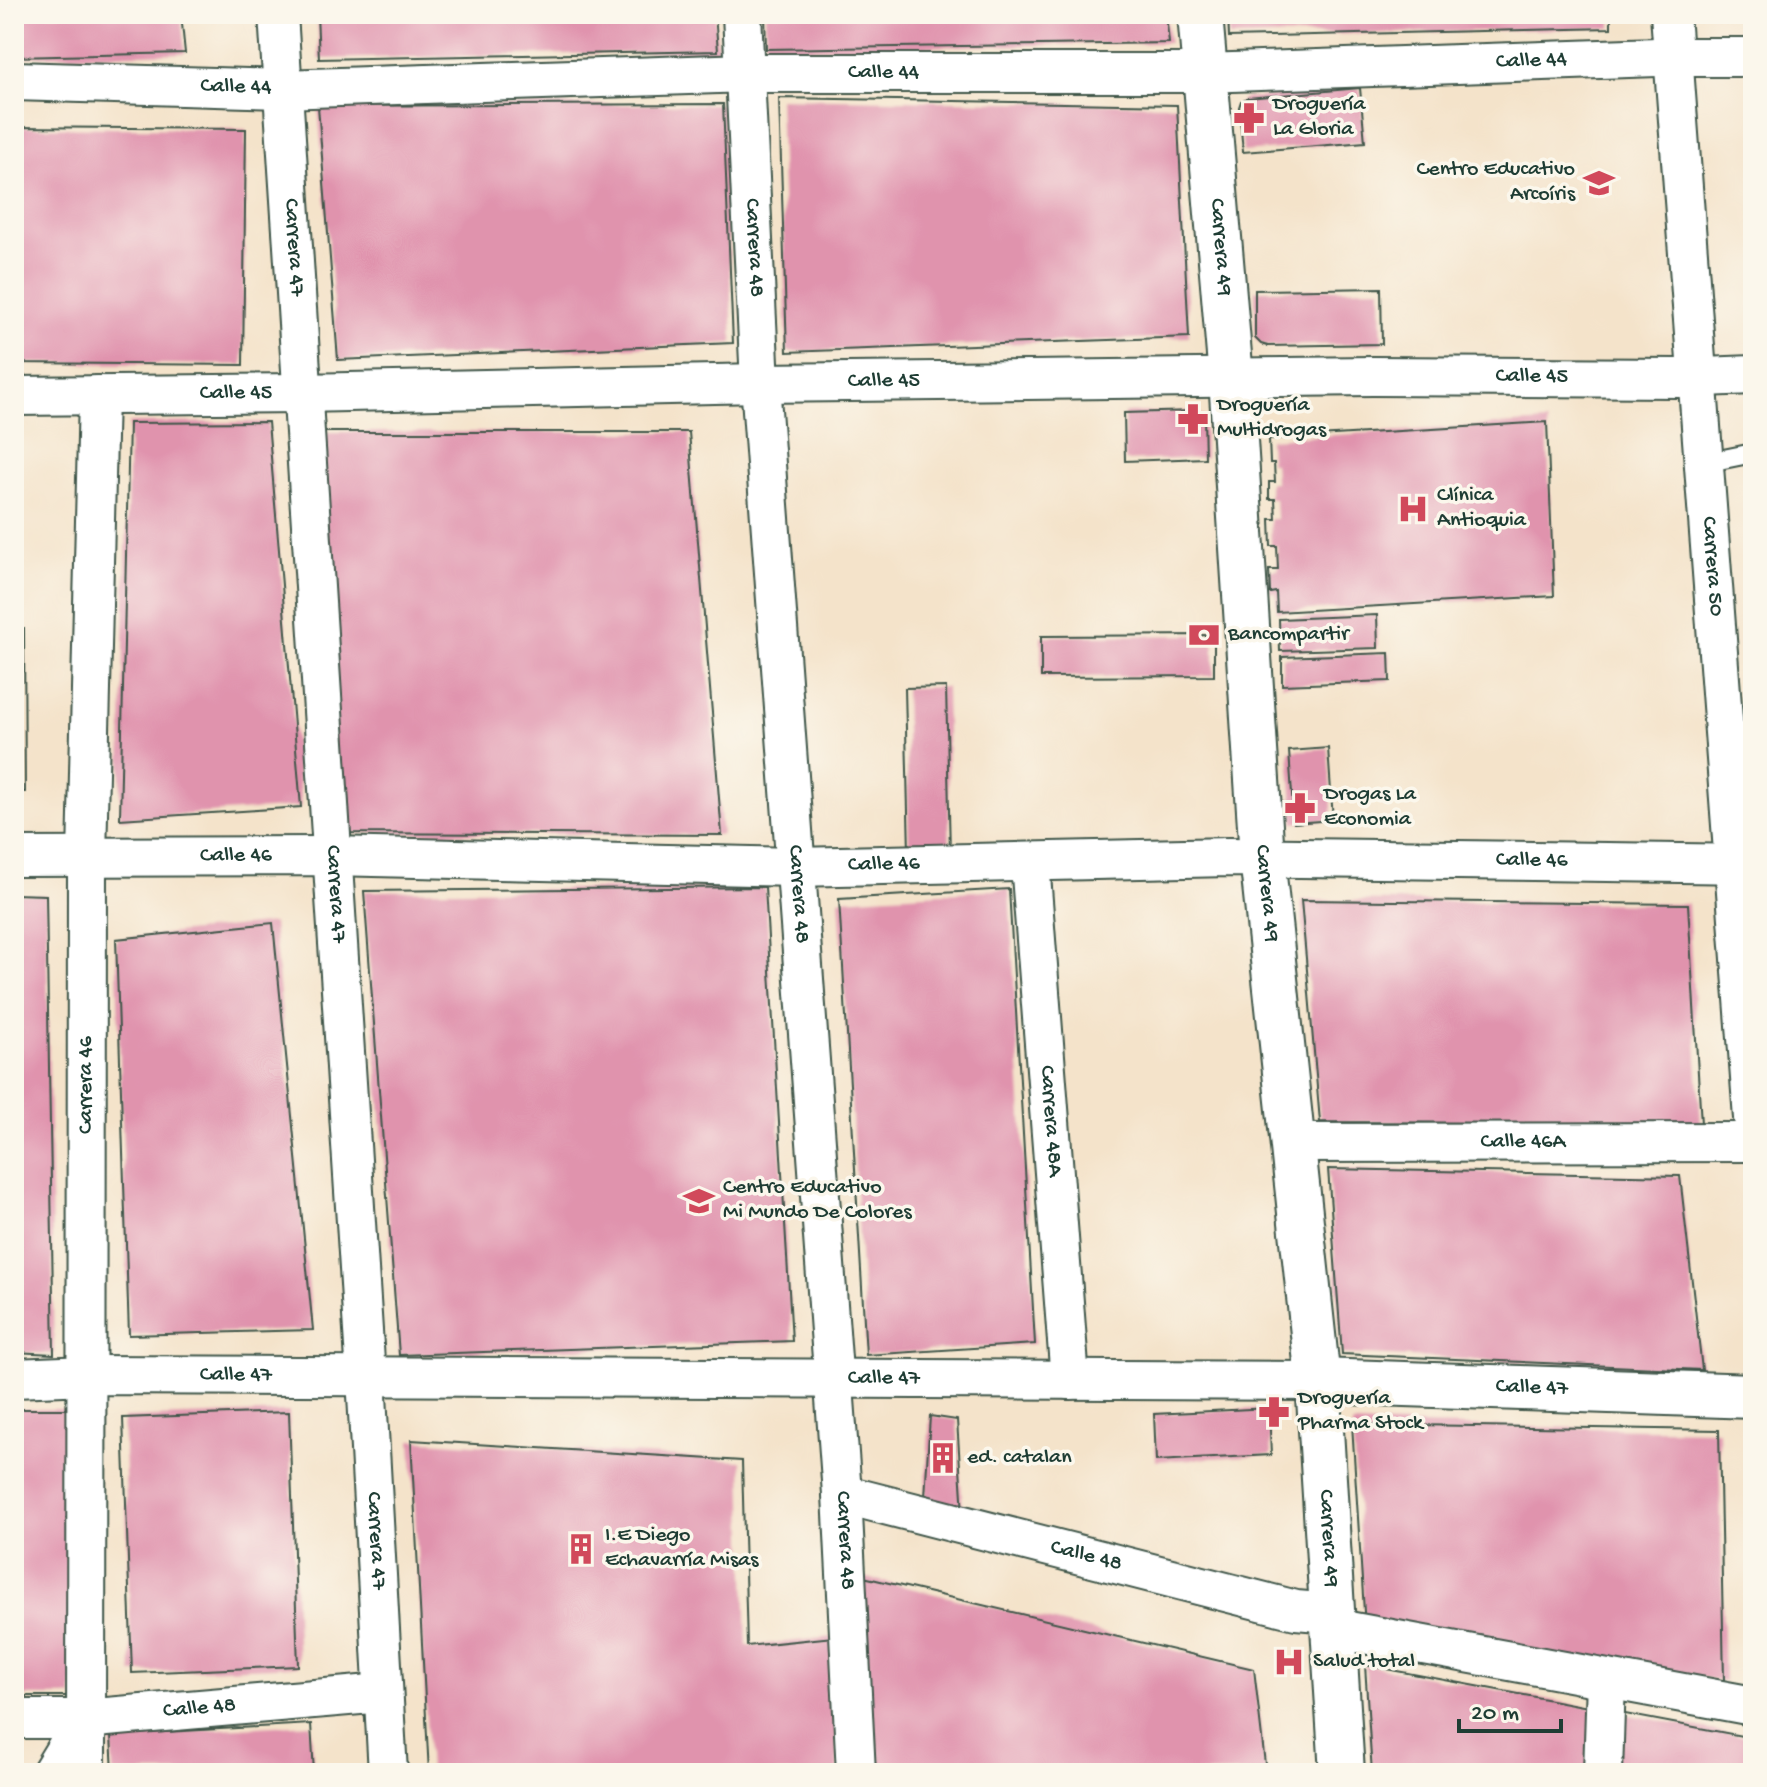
<svg xmlns="http://www.w3.org/2000/svg" width="1767" height="1787" font-family="'Gochi Hand',sans-serif">
<style>
.building{fill:#e093ad}
.lines{fill:none;stroke-linecap:round;stroke-linejoin:round}
.service-casing{stroke:#3f564a;stroke-width:22}
.minor-casing{stroke:#3f564a;stroke-width:42}
.tertiary-casing{stroke:#3f564a;stroke-width:48}
.secondary-casing{stroke:#3f564a;stroke-width:48}
.service{stroke:#fff;stroke-width:18}
.minor{stroke:#fff;stroke-width:38}
.tertiary{stroke:#fff;stroke-width:44}
.secondary{stroke:#fff;stroke-width:44}
.labels{text-anchor:middle;dominant-baseline:central;stroke-width:7;stroke-linejoin:round;paint-order:stroke}
.street-label{font-size:22px;fill:#1f3d34;stroke:#fbf7ec}
.poi-label{font-size:22px;fill:#1f3d34;stroke:#fbf7ec;text-anchor:start}
</style>
<rect width="100%" height="100%" fill="#fbf7ec"/>
<filter id="ink" filterUnits="userSpaceOnUse"><feTurbulence type="fractalNoise" baseFrequency=".0125" numOctaves="2"/><feDisplacementMap in="SourceGraphic" scale="16" xChannelSelector="R" yChannelSelector="G"/><feConvolveMatrix kernelMatrix="1 2 1 2 8 2 1 2 1" color-interpolation-filters="sRGB"/></filter>
<filter id="wash" filterUnits="userSpaceOnUse"><feTurbulence type="fractalNoise" baseFrequency=".006" numOctaves="4" result="noise"/><feDisplacementMap in="SourceGraphic" scale="32" xChannelSelector="R" yChannelSelector="G"/><feGaussianBlur stdDeviation="1.8" result="paint"/><feColorMatrix in="noise" values="0 0 0 0 0 0 0 0 0 0 0 0 0 0 0 0 0 1.4 0 .05"/><feComposite in="paint" operator="in"/></filter>
<g filter="url(#wash)">
<rect width="100%" height="100%" fill="#f4e3ca"/>
<g id="blocks">
<!-- building -->
<path class="building" d="M14,14H181L185,53L14,57Z
M317,14H715L718,51L319,59Z
M765,14H1166L1169,43L766,49Z
M1228,14H1611V28L1229,37Z
M1360,88L1365,142L1243,152L1239,107L1241,101L1247,98Z
M779,98L1177,105L1189,337L787,352Z
M723,104L733,343L338,360L318,106Z
M14,127L246,129L243,365L14,363Z
M1381,288L1382,344L1268,346L1261,344L1255,338V290Z
M1195,411L1204,417L1205,458L1125,461L1124,413Z
M268,422L301,807L120,819L129,423Z
M1547,422L1554,596L1277,612L1276,592L1270,593L1269,570H1278L1277,546H1271L1270,519H1276L1275,499H1269V482H1275L1274,463H1270L1269,439Z
M308,432H689L722,835L335,833Z
M1377,615L1378,648L1280,651L1279,619Z
M14,628H24L25,792H14Z
M1214,635V676L1041,677V636Z
M1389,653L1390,681L1282,685V657Z
M946,687L950,852L909,853L905,688Z
M1328,748L1333,820L1294,823L1289,751Z
M765,887L792,1341L399,1355L364,891Z
M1009,889L1035,1344L866,1355L839,899Z
M14,894L46,895L54,1354L14,1352Z
M1301,900L1688,904L1701,1124L1320,1122Z
M273,923L313,1330L129,1335L116,939Z
M1328,1169L1680,1176L1702,1370L1342,1354Z
M1269,1408L1271,1455L1156,1461L1154,1414Z
M14,1409H74L72,1696H14Z
M289,1412L298,1666L132,1673L123,1418Z
M930,1416L957,1420L963,1514L925,1497Z
M1352,1424L1719,1430L1724,1681L1365,1627Z
M411,1440L742,1461L747,1646L833,1637L838,1773H429Z
M855,1575L1254,1669L1266,1773H869Z
M1365,1665L1753,1738V1773H1372Z
M311,1724L314,1773H113L111,1735Z"/>
</g>
</g>
<g filter="url(#ink)">
<use href="#blocks" fill-opacity="0" stroke="#3f564a" stroke-width="2"/>
<g class="lines">
<defs>
<path id="service" d="M1704,463L1753,453"/>
<g id="minor">
<path id="s1" d="M278,14L366,1377L388,1773"/>
<path id="s2" d="M742,14L760,383L842,1494L856,1773"/>
<path id="s3" d="M1670,14L1753,1118"/>
<path id="s4" d="M14,81L283,89L747,73H1205L1657,57H1753"/>
<path id="s5" d="M14,396L303,393L760,383L1373,376L1679,378L1753,375"/>
<path id="s6" d="M14,857L332,856L795,867L1229,857L1753,864"/>
<path id="s7" d="M1030,862L1070,1380"/>
<path id="s8" d="M1293,1143L1753,1142"/>
<path id="s9" d="M14,1378L88,1375L1318,1381"/>
<path id="s10" d="M842,1494L1296,1610L1331,1613"/>
<path d="M1332,1628L1753,1706"/>
<path id="s11" d="M14,1719H84L383,1693"/>
<path d="M51,1773L84,1719"/>
<path id="s12" d="M86,1773L87,857L98,395"/>
<path d="M1603,1773L1606,1679"/>
</g>
<g id="tertiary">
<path id="s13" d="M1318,1381L1753,1396"/>
</g>
<g id="secondary">
<path id="s14" d="M1200,14L1231,378L1262,857L1318,1381L1342,1773"/>
</g>
</defs>
<!-- service casing -->
<use href="#service" class="service-casing"/>
<!-- minor casing -->
<use href="#minor" class="minor-casing"/>
<!-- tertiary casing -->
<use href="#tertiary" class="tertiary-casing"/>
<!-- secondary casing -->
<use href="#secondary" class="secondary-casing"/>
<!-- service -->
<use href="#service" class="service"/>
<!-- minor -->
<use href="#minor" class="minor"/>
<!-- tertiary -->
<use href="#tertiary" class="tertiary"/>
<!-- secondary -->
<use href="#secondary" class="secondary"/>
</g>
</g>
<!-- icons -->
<defs>
<symbol id="pharmacy-bare" viewBox="-9 -9 18 18"><path d="M-2-6h4v4h4v4h-4v4h-4v-4h-4v-4h4Z" fill="#d1495b" stroke="#fbf7ec" stroke-width="2.5" paint-order="stroke"/></symbol>
<symbol id="school-bare" viewBox="-9 -9 18 18"><path d="M0-5L7-2L0 1L-7-2ZM-4 1L0 2.5L4 1V4Q0 6-4 4Z" fill="#d1495b" stroke="#fbf7ec" stroke-width="2.5" paint-order="stroke"/></symbol>
<symbol id="hospital-bare" viewBox="-9 -9 18 18"><path d="M-5-5h3v3.5h4V-5h3V5h-3V1.5h-4V5h-3Z" fill="#d1495b" stroke="#fbf7ec" stroke-width="2.5" paint-order="stroke"/></symbol>
<symbol id="bank-bare" viewBox="-9 -9 18 18"><path d="M-6-4H6V4H-6ZM0-2.3a2.3 2.3 0 1 0 0 4.6a2.3 2.3 0 1 0 0-4.6Z" fill="#d1495b" stroke="#fbf7ec" stroke-width="2.5" paint-order="stroke"/></symbol>
<symbol id="building-bare" viewBox="-9 -9 18 18"><path d="M-4-6H4V6H1V3H-1V6H-4ZM-2.5-4.3h1.7v1.8h-1.7ZM.8-4.3h1.7v1.8H.8ZM-2.5-1h1.7V.8h-1.7ZM.8-1h1.7V.8H.8Z" fill="#d1495b" stroke="#fbf7ec" stroke-width="2.5" paint-order="stroke"/></symbol>
</defs>
<g fill-rule="evenodd">
<use href="#pharmacy-bare" x="1227" y="96" width="44" height="44"/>
<use href="#school-bare" x="1577" y="161" width="44" height="44"/>
<use href="#pharmacy-bare" x="1171" y="397" width="44" height="44"/>
<use href="#hospital-bare" x="1391" y="487" width="44" height="44"/>
<use href="#bank-bare" x="1182" y="613" width="44" height="44"/>
<use href="#pharmacy-bare" x="1278" y="786" width="44" height="44"/>
<use href="#school-bare" x="677" y="1179" width="44" height="44"/>
<use href="#pharmacy-bare" x="1252" y="1390" width="44" height="44"/>
<use href="#building-bare" x="921" y="1436" width="44" height="44"/>
<use href="#building-bare" x="559" y="1527" width="44" height="44"/>
<use href="#hospital-bare" x="1267" y="1640" width="44" height="44"/>
</g>
<g class="labels">
<!-- street labels -->
<g class="street-label">
<text stroke="none"><textPath href="#s4" startOffset="1518">Calle 44</textPath></text>
<text stroke="none"><textPath href="#s4" startOffset="870">Calle 44</textPath></text>
<text stroke="none"><textPath href="#s4" startOffset="222">Calle 44</textPath></text>
<text stroke="none"><textPath href="#s1" startOffset="234">Carrera 47</textPath></text>
<text stroke="none"><textPath href="#s2" startOffset="234">Carrera 48</textPath></text>
<text stroke="none"><textPath href="#s14" startOffset="234">Carrera 49</textPath></text>
<text stroke="none"><textPath href="#s5" startOffset="1518">Calle 45</textPath></text>
<text stroke="none"><textPath href="#s5" startOffset="870">Calle 45</textPath></text>
<text stroke="none"><textPath href="#s5" startOffset="222">Calle 45</textPath></text>
<text stroke="none"><textPath href="#s3" startOffset="554">Carrera 50</textPath></text>
<text stroke="none"><textPath href="#s6" startOffset="222">Calle 46</textPath></text>
<text stroke="none"><textPath href="#s6" startOffset="1518">Calle 46</textPath></text>
<text stroke="none"><textPath href="#s6" startOffset="870">Calle 46</textPath></text>
<text stroke="none"><textPath href="#s1" startOffset="882">Carrera 47</textPath></text>
<text stroke="none"><textPath href="#s2" startOffset="882">Carrera 48</textPath></text>
<text stroke="none"><textPath href="#s14" startOffset="882">Carrera 49</textPath></text>
<text stroke="none"><textPath href="#s12" startOffset="688">Carrera 46</textPath></text>
<text stroke="none"><textPath href="#s7" startOffset="260">Carrera 48A</textPath></text>
<text stroke="none"><textPath href="#s8" startOffset="230">Calle 46A</textPath></text>
<text stroke="none"><textPath href="#s9" startOffset="222">Calle 47</textPath></text>
<text stroke="none"><textPath href="#s9" startOffset="870">Calle 47</textPath></text>
<text stroke="none"><textPath href="#s13" startOffset="214">Calle 47</textPath></text>
<text stroke="none"><textPath href="#s14" startOffset="1530">Carrera 49</textPath></text>
<text stroke="none"><textPath href="#s1" startOffset="1530">Carrera 47</textPath></text>
<text stroke="none"><textPath href="#s2" startOffset="1530">Carrera 48</textPath></text>
<text stroke="none"><textPath href="#s10" startOffset="252">Calle 48</textPath></text>
<text stroke="none"><textPath href="#s11" startOffset="186">Calle 48</textPath></text>
</g>
<!-- poi labels -->
<g class="poi-label">
<text x="1273" y="105">Droguería<tspan x="1273" dy="25">La Gloria</tspan></text>
<text x="1575" y="170" text-anchor="end">Centro Educativo<tspan x="1575" dy="25">Arcoíris</tspan></text>
<text x="1217" y="406">Droguería<tspan x="1217" dy="25">Multidrogas</tspan></text>
<text x="1437" y="496">Clínica<tspan x="1437" dy="25">Antioquia</tspan></text>
<text x="1228" y="635">Bancompartir</text>
<text x="1324" y="795">Drogas La<tspan x="1324" dy="25">Economia</tspan></text>
<text x="723" y="1188">Centro Educativo<tspan x="723" dy="25">Mi Mundo De Colores</tspan></text>
<text x="1298" y="1399">Droguería<tspan x="1298" dy="25">Pharma Stock</tspan></text>
<text x="967" y="1458">ed. catalan</text>
<text x="605" y="1536">I.E Diego<tspan x="605" dy="25">Echavarría Misas</tspan></text>
<text x="1313" y="1662">Salud total</text>
</g>
</g>
<!-- margin -->
<rect width="1767" height="1787" fill="none" stroke="#fbf7ec" stroke-width="48"/>
<!-- scale -->
<path d="M1459 1719v12h102v-12" fill="none" stroke="#1f3d34" stroke-width="4"/>
<text x="1471" y="1719" font-size="24" fill="#1f3d34" stroke="#fbf7ec" stroke-width="6" paint-order="stroke">20 m</text>
</svg>
